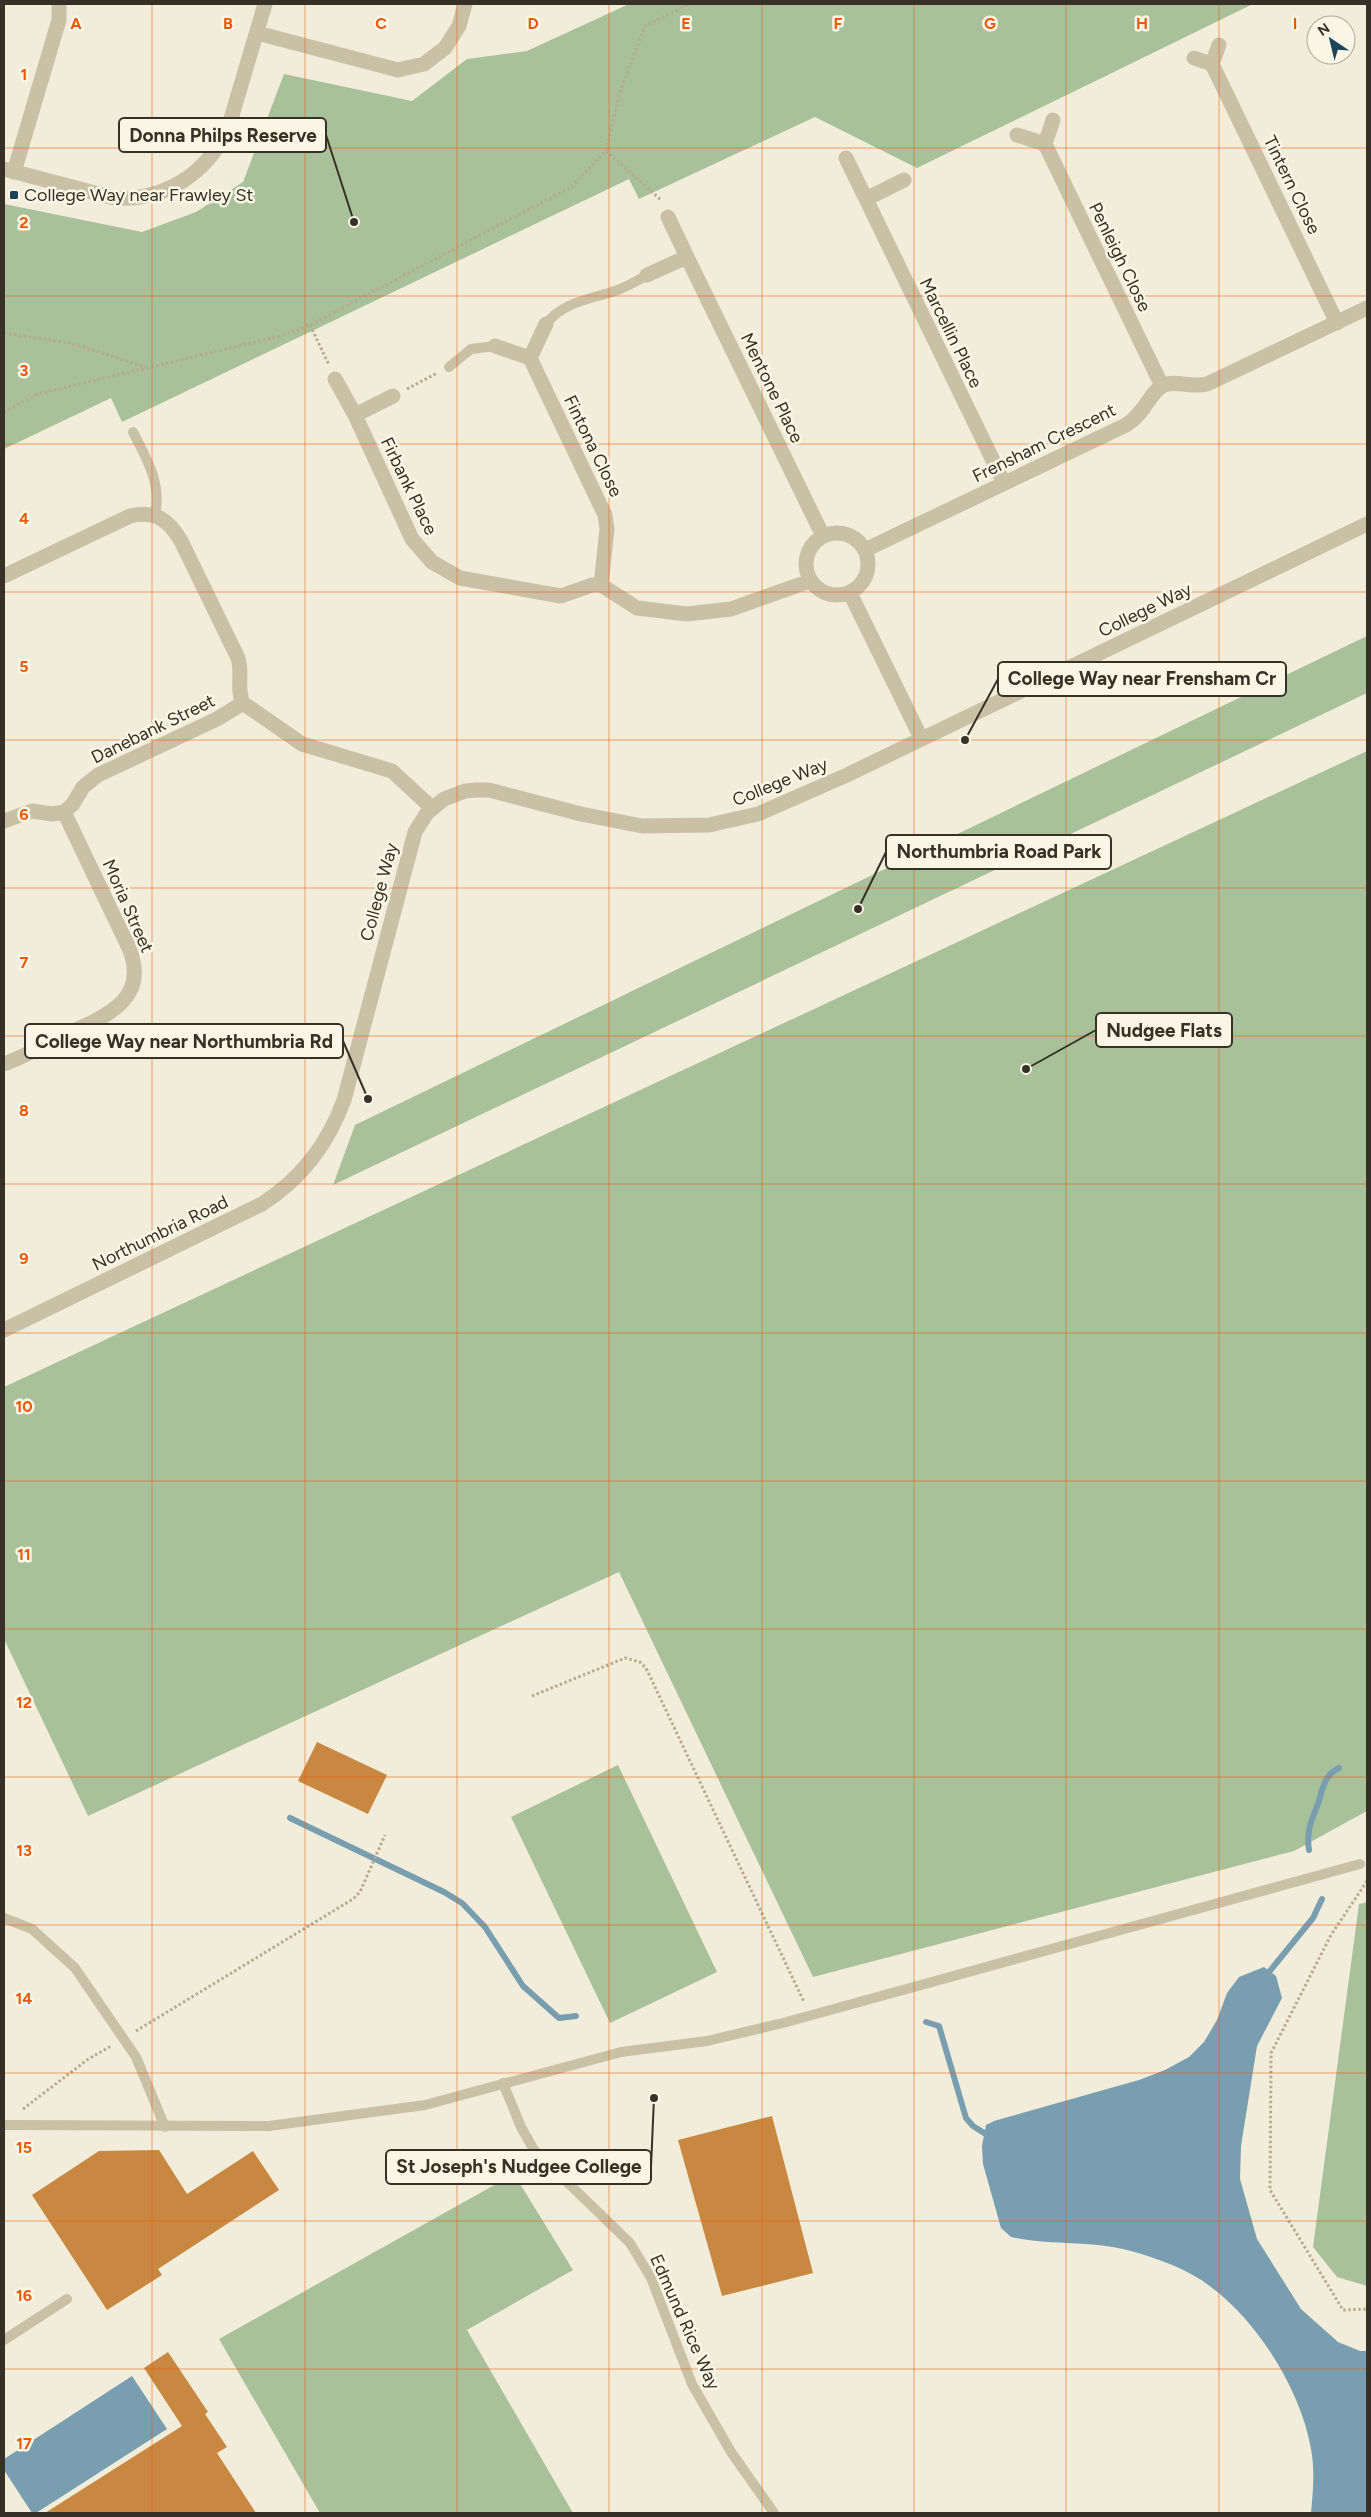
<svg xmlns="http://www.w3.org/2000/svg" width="1371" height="2517" font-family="Figtree,sans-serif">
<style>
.green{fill:#a9c19a}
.water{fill:#799eaf}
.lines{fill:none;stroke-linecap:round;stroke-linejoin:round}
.stream{stroke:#799eaf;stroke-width:6}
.building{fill:#c88842}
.path{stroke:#b6ab90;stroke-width:3;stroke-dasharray:2.5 2.5;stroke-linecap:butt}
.lane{stroke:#cac0a6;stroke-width:10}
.street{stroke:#cac0a6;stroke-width:15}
.grid{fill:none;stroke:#e8590c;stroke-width:1;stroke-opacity:0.55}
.poi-dot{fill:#1c4358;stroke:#faf6e6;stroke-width:2}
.labels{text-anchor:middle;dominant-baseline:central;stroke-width:5;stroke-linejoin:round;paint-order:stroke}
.street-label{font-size:18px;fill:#363027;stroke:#faf6e6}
.poi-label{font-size:18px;fill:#363027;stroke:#faf6e6;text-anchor:start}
.grid-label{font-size:16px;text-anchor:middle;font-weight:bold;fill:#e8590c;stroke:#faf6e6;stroke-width:5;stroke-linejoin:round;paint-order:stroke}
.leader{fill:none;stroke:#363027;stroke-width:2}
.callout-dot{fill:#363027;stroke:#faf6e6;stroke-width:2}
.callout{fill:#faf6e6;stroke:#363027;stroke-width:2}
.callout-label{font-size:19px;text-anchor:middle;font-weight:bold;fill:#363027}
</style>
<rect width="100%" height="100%" fill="#f2edda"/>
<!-- green -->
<path class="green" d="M629,4H1253L917,168L815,117L639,199L629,179L122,422L111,398L4,449V204L142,232L196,212L243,182L284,74L412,101L467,59L527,51Z
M1367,636V693L333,1185L355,1125Z
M1367,751V1811L1294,1851L813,1977L619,1572L88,1816L4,1639V1387Z
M618,1765L717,1972L610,2023L511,1817Z
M1367,1902V2286L1337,2277L1313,2247L1359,1904Z
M514,2174L573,2270L467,2330L573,2513H320L219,2339Z"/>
<!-- water -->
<path class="water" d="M1264,1967L1276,1976L1282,1998L1257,2046L1241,2146L1240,2179L1257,2239L1301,2309L1338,2342L1360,2351H1367V2513H1311C1313,2492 1315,2470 1311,2449C1301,2390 1258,2322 1211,2287C1188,2269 1159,2259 1131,2251C1092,2240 1050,2246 1011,2237L1001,2228L983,2164L982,2146L986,2125L994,2121L1139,2080L1165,2070L1189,2057L1204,2042L1217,2020L1227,1993L1239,1977Z
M132,2376L167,2429L36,2513H32L4,2470V2459Z"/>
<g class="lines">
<!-- stream -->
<path class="stream" d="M290,1818L444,1892L462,1903L485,1927L523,1986L559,2018L576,2016
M1309,1850C1306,1832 1311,1821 1318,1804C1323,1789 1323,1776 1339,1768
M1265,1977L1313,1918L1322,1899
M926,2022L939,2026L966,2118L973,2126L992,2138"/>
</g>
<!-- building -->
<path class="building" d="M317,1742L387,1775L368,1814L298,1781Z
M772,2116L813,2273L722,2296L678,2140Z
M159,2150L187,2194L253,2151L279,2190L158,2269L162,2275L107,2310L32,2195L99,2151Z
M168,2352L208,2412L205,2414L227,2447L217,2453L256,2513H45L182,2426L144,2368Z"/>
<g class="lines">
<!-- path -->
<path class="path" d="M606,151L661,200
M310,325L329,365
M4,333L70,343L146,367
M407,389L437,373
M4,412L38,394L280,336L310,325L571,187L606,151L620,92L645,26L689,4
M532,1696L625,1658L640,1662L646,1668L804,2002
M1367,1881L1331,1935L1271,2053L1270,2190L1343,2310L1367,2309
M136,2031L353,1899L360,1892L385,1835
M23,2109L87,2060L111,2046"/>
<!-- lane -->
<path class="lane" d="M546,324C563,302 590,299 615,291C626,287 637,281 647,275
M449,367L471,349L495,346
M133,432C147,460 162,483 155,515
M4,1918L32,1929L75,1968L136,2057L165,2127
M503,2083L521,2127L534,2150L630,2243L651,2278L692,2384L731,2452L774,2513
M4,2125L269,2126L425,2105L621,2052L707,2041L783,2023L1360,1864
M4,2340L67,2299"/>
<!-- street -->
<path class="street" d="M257,33L398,70L424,64L445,48L459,26L465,4
M1194,58L1212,64L1219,45
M1212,64L1337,323
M1017,135L1045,144L1053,120
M1045,144L1162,386
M846,158L866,199L904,180
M4,169L114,198C165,201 206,174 228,129L265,4
M14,172L59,20V4
M866,199L1004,483
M687,257L823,536
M647,275L687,257L668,217
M495,346L530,358L546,324
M530,358L605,515L607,529L601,585
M335,379L355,415L393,396
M355,415L412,539L432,562L460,578L561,596L592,585H601L637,608L687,614L731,609L810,581
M806 564a31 31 0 1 1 62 0a31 31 0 1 1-62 0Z
M865,550L1126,425C1145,414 1150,391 1164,385C1176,380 1192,388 1207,384L1367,308
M4,576L130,516C155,510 169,520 181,541L238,658C243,673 236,689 243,703L302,744L392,771L432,808
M850,593L921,738
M4,821L32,811L52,814L64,812L73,804L83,787L98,775L217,719L243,703
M4,1064C24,1057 44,1045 63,1036C102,1017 151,1002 129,948L64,812
M4,1330L262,1204C301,1179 328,1144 344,1100L415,832L427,813L444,799L465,791L476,790H489L581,814L642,826L709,825L758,814L847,775L1367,524"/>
</g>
<!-- grid -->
<path class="grid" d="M152,4V2513M305,4V2513M457,4V2513M609,4V2513M762,4V2513M914,4V2513M1066,4V2513M1219,4V2513M4,148H1367M4,296H1367M4,444H1367M4,592H1367M4,740H1367M4,888H1367M4,1036H1367M4,1184H1367M4,1333H1367M4,1481H1367M4,1629H1367M4,1777H1367M4,1925H1367M4,2073H1367M4,2221H1367M4,2369H1367"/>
<!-- markers -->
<rect class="poi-dot" x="9" y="190" width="10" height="10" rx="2.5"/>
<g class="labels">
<!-- street labels -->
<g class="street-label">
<text transform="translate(1292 185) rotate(64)">Tintern Close</text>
<text transform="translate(1120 257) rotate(64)">Penleigh Close</text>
<text transform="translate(951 333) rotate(64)">Marcellin Place</text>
<text transform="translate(772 388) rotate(64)">Mentone Place</text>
<text transform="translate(1044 443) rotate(-26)">Frensham Crescent</text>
<text transform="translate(593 446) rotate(64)">Fintona Close</text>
<text transform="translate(409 486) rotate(64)">Firbank Place</text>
<text transform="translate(1145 610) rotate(-26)">College Way</text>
<text transform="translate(153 729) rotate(-26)">Danebank Street</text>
<text transform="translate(780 782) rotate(-22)">College Way</text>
<text transform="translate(379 892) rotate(-75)">College Way</text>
<text transform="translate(128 906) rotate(66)">Moria Street</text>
<text transform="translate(160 1233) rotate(-26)">Northumbria Road</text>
<text transform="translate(685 2322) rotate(66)">Edmund Rice Way</text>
</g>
<!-- poi labels -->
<g class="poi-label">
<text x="24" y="195">College Way near Frawley St</text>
</g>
</g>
<g class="grid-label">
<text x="76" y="29">A</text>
<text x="228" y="29">B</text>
<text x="381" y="29">C</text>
<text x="533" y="29">D</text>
<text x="686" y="29">E</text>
<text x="838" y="29">F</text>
<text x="990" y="29">G</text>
<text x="1142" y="29">H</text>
<text x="1295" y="29">I</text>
<text x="24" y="80">1</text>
<text x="24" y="228">2</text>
<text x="24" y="376">3</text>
<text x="24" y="524">4</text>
<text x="24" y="672">5</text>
<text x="24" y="820">6</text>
<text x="24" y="968">7</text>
<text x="24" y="1116">8</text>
<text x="24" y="1264">9</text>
<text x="24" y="1412">10</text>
<text x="24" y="1560">11</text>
<text x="24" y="1708">12</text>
<text x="24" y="1856">13</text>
<text x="24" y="2004">14</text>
<text x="24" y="2153">15</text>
<text x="24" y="2301">16</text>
<text x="24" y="2449">17</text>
</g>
<!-- callouts -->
<path class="leader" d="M354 222L326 135M965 740L998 679M858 909L886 852M1026 1069L1096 1030M368 1099L343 1041M654 2098L651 2167"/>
<g class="callout-dot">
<circle cx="354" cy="222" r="5"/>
<circle cx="965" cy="740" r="5"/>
<circle cx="858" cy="909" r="5"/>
<circle cx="1026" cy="1069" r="5"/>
<circle cx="368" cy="1099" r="5"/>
<circle cx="654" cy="2098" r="5"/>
</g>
<g class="callout">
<rect x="119" y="118" width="207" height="34" rx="5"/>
<rect x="998" y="662" width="288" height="34" rx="5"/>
<rect x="886" y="835" width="225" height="34" rx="5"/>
<rect x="1096" y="1013" width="136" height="34" rx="5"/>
<rect x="25" y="1024" width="318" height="34" rx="5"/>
<rect x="386" y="2150" width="265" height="34" rx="5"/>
</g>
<g class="callout-label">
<text x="223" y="142">Donna Philps Reserve</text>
<text x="1142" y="685">College Way near Frensham Cr</text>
<text x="999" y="858">Northumbria Road Park</text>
<text x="1164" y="1037">Nudgee Flats</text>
<text x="184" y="1048">College Way near Northumbria Rd</text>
<text x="519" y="2173">St Joseph's Nudgee College</text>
</g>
<!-- border -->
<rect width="1371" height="2517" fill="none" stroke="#363027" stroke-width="10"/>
<!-- north arrow -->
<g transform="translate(1331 40) rotate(325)"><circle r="24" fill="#faf6e6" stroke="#aca79a"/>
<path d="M0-4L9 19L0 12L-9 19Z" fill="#1c4358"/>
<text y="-8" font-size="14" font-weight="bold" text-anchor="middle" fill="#363027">N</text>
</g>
</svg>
